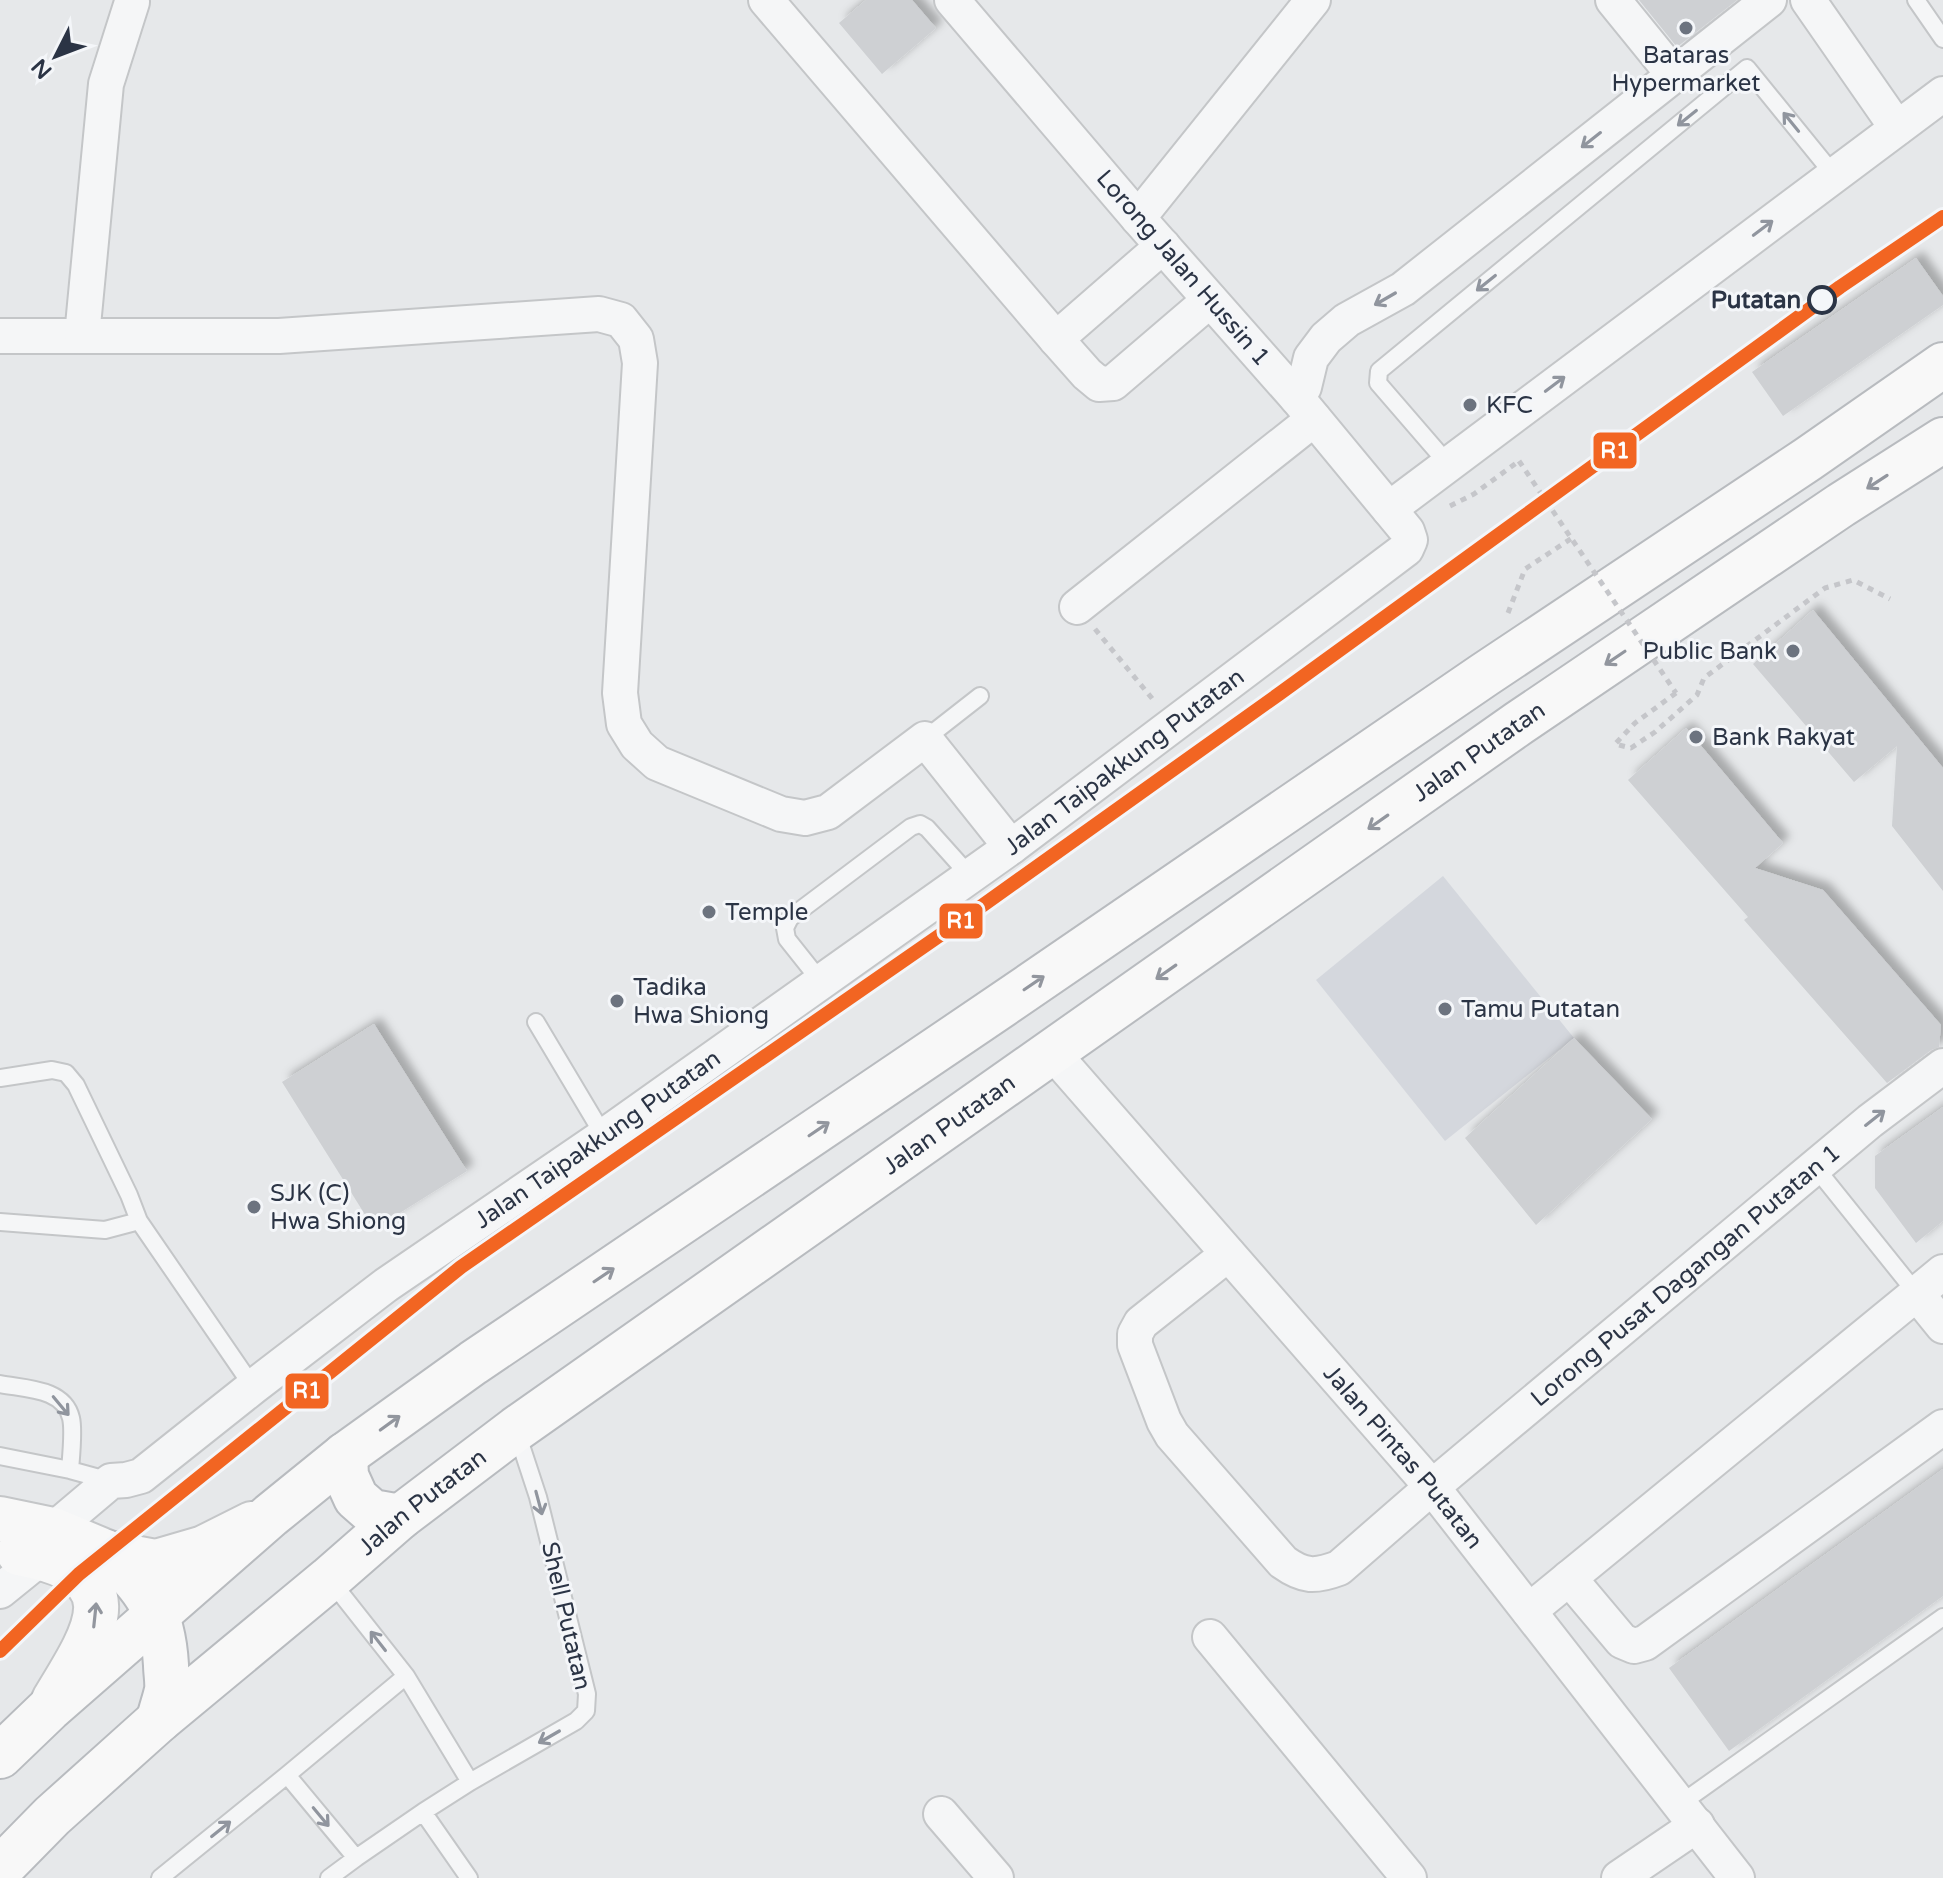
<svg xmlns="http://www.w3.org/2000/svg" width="1943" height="1878" font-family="'Varela Round',sans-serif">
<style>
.built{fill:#d4d7dd}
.building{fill:#ced0d3;filter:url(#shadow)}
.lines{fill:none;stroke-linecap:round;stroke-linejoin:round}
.service-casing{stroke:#c4c6c8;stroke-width:20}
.minor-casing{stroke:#c4c6c8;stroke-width:38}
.secondary-casing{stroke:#c4c6c8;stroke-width:48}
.trunk-casing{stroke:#b8bbbf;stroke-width:48}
.path{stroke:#c5c6ca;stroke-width:5;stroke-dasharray:6 6;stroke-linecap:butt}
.service{stroke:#f5f6f7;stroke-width:16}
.minor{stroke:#f5f6f7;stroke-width:34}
.secondary{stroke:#f8f8f8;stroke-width:44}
.trunk{stroke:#f8f8f8;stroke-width:44}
.path-bridge{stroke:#c5c6ca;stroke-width:5;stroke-dasharray:6 6;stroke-linecap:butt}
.rail-1-casing{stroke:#f4f6f9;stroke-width:20}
.rail-1{stroke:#f26522;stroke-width:14}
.oneway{stroke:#90959e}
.oneway2{stroke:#92969e}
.poi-dot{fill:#6c737f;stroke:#f4f6f9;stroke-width:3}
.stop-dot{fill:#f4f6f9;stroke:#2b3445;stroke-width:4}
.labels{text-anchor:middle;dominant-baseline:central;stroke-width:6;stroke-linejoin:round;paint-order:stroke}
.poi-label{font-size:24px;fill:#2b3445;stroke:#f4f6f9;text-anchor:start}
.street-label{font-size:24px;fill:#2b3445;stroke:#f4f6f9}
.stop-label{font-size:24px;font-weight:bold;fill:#2b3445;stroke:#f4f6f9;text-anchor:end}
.line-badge{stroke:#f4f6f9;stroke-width:3}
.badge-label{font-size:22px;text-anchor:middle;font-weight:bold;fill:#fff}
</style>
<defs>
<filter id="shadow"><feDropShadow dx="7" dy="-7" stdDeviation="4" flood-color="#0004"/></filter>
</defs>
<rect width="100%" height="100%" fill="#e6e8ea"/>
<!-- built -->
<path class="built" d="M1443,876L1574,1038L1445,1141L1316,980Z"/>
<!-- building -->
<path class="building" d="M866,0H912L936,28L882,74L839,23Z
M1639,0H1737L1677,47Z
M1916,258L1943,296V305L1783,416L1752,372Z
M1813,610L1943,768V891L1892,826L1897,746L1854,782L1753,664Z
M1686,728L1783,843L1755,868L1823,890L1941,1025L1939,1047L1931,1050L1887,1083L1744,920L1748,917L1628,780Z
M374,1024L467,1171L374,1229L282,1082Z
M1574,1038L1652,1119L1536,1225L1465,1138Z
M1943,1107V1221L1916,1243L1875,1188V1156Z
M1943,1469V1596L1729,1751L1669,1668Z"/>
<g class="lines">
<defs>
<path id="service" d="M1916,0L1943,39
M1448,464L1378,383L1379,371L1747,68L1834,175
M925,739L980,696
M822,983L787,939L785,928L790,918L911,827L920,824L927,828L970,876
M536,1022L604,1136
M0,1078L52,1070L66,1073L76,1085L129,1195L139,1221L253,1387
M1815,1167L1917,1294
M0,1222L105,1230L139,1221
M0,1384C25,1389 64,1388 71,1418C74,1430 71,1457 70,1470
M0,1456L70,1470L110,1481
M331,1581L406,1676L470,1782L576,1721L586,1711L587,1694L538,1497L516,1430
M287,1775L356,1858
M1680,1804L1943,1617
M423,1812L470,1782
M160,1878L287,1775L406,1676
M329,1878L356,1858L423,1812L469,1878"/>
<g id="minor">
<path d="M766,0L1056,339L1087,374L1099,384L1113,383L1210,300"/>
<path d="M1613,0L1674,75L1769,0"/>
<path d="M1808,0L1897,128"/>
<path d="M1138,218L1313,0"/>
<path d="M0,336H279L599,314L621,320L636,339L640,363L620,693L624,724L637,745L657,763L781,814L805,818L828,812L925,739L1011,847"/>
<path d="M82,336L106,84L132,2"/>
<path d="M1056,339L1163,246"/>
<path d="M1297,398L1304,387L1311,358L1326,338L1347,320L1403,289L1674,75"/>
<path d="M1389,509L1943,94"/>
<path d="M1077,607L1314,419"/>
<path id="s1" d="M1052,1052L1432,1487L1737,1878"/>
<path id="s2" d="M1228,1254L1141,1323L1135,1334V1345L1164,1421L1172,1435L1283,1562C1304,1577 1315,1577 1339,1568L1432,1487L1870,1121L1943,1066"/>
<path d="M1917,1294L1943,1326"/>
<path id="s3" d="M53,1530L111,1481L126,1480L141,1476L253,1387L386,1285L604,1136L1011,847L1406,549L1410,540L1407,531L1297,398L1138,218L952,0"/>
<path d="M1569,1578L1622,1641L1634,1646L1645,1643L1943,1427"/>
<path d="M0,1591L42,1557"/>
<path d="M1529,1611L1943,1272"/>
<path d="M1210,1637L1409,1878"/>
<path d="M941,1814L996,1878"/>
<path d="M1619,1878L1697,1825"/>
</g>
<path id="secondary" d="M0,1519L53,1530L108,1553L156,1562L204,1548L252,1524
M19,1553C133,1574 99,1627 54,1700"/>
<g id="trunk">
<path d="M345,1455L346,1476L356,1498L372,1512L400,1517"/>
<path d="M108,1553C146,1587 163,1612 166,1665C166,1673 168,1682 167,1690C165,1700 161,1710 159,1720"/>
<path d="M0,1756L49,1709L271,1515L345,1455L473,1363L1002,1005L1484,675L1808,459L1943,365"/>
<path id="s4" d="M0,1869L52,1816L159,1720L329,1579L400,1517L516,1429L1519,723L1841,505L1943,440"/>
</g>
</defs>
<!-- service casing -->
<use href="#service" class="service-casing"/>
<!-- minor casing -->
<use href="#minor" class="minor-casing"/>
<!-- secondary casing -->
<use href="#secondary" class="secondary-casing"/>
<!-- trunk casing -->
<use href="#trunk" class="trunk-casing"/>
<!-- path -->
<path class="path" d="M1450,506L1474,494L1519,461
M1508,613L1525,569L1572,538
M1095,629L1155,702
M1676,693L1635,723L1615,744L1631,748L1655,732L1697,695L1704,678L1825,588L1853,580L1890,599"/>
<!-- service -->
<use href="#service" class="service"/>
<!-- minor -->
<use href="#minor" class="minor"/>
<!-- secondary -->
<use href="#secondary" class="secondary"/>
<!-- trunk -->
<use href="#trunk" class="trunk"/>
<!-- path-bridge -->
<path class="path-bridge" d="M1519,461L1676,693"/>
<defs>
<path id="rail-1" d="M0,1651L79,1574L461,1267L972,913L1279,694L1840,287L1943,217"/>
</defs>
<!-- rail-1 casing -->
<use href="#rail-1" class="rail-1-casing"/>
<!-- rail-1 -->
<use href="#rail-1" class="rail-1"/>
</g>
<!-- one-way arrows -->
<defs><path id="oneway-shaft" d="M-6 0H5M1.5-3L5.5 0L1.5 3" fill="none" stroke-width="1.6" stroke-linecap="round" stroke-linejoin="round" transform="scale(2)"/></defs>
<g class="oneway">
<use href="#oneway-shaft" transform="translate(1687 118) rotate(141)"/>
<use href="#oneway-shaft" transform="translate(1791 122) rotate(-129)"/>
<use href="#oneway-shaft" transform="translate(1591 140) rotate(142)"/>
<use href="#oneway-shaft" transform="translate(1763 228) rotate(-37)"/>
<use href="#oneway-shaft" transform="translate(1486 283) rotate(141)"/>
<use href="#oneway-shaft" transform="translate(1385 299) rotate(150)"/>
<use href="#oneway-shaft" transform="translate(1555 384) rotate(-37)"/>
<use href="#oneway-shaft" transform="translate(1875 1118) rotate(-38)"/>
<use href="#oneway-shaft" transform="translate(61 1406) rotate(50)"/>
<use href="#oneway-shaft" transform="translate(539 1503) rotate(75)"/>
<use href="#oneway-shaft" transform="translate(378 1641) rotate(-128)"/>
<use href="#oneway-shaft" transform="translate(549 1737) rotate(150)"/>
<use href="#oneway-shaft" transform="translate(321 1817) rotate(50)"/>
<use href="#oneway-shaft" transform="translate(221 1829) rotate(-39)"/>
</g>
<g class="oneway2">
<use href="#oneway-shaft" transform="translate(1877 482) rotate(147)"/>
<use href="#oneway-shaft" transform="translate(1615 658) rotate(146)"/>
<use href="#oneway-shaft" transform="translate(1378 822) rotate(145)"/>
<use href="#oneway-shaft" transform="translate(1166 972) rotate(145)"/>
<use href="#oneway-shaft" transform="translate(1034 983) rotate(-34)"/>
<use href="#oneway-shaft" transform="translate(819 1129) rotate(-34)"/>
<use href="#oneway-shaft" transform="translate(604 1275) rotate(-34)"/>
<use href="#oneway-shaft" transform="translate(390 1423) rotate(-36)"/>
<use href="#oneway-shaft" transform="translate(95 1615) rotate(-84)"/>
</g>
<!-- markers -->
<g class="poi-dot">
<circle cx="1686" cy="28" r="8"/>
<circle cx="1470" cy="405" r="8"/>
<circle cx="1793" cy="651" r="8"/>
<circle cx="1696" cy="737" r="8"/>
<circle cx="709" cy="912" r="8"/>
<circle cx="617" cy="1001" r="8"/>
<circle cx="1445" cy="1009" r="8"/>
<circle cx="254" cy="1207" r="8"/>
</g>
<circle class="stop-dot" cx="1822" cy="300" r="13"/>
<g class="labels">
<!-- poi labels -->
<g class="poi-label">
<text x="1686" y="55" text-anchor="middle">Bataras<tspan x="1686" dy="28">Hypermarket</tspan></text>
<text x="1486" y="405">KFC</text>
<text x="1777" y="651" text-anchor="end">Public Bank</text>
<text x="1712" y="737">Bank Rakyat</text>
<text x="725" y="912">Temple</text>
<text x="633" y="987">Tadika<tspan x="633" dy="28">Hwa Shiong</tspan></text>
<text x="1461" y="1009">Tamu Putatan</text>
<text x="270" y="1193">SJK (C)<tspan x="270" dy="28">Hwa Shiong</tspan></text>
</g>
<!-- street labels -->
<g class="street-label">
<text transform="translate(1183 268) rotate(49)">Lorong Jalan Hussin 1</text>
<text stroke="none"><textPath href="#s4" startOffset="1856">Jalan Putatan</textPath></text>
<text stroke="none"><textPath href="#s3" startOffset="1322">Jalan Taipakkung Putatan</textPath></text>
<text stroke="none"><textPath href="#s4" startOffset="1208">Jalan Putatan</textPath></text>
<text stroke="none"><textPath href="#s3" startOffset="674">Jalan Taipakkung Putatan</textPath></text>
<text stroke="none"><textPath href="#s2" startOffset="914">Lorong Pusat Dagangan Putatan 1</textPath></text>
<text stroke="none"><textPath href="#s1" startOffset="536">Jalan Pintas Putatan</textPath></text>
<text stroke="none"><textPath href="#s4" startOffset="560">Jalan Putatan</textPath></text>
<text transform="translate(566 1616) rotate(77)">Shell Putatan</text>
</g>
<!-- stop labels -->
<g class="stop-label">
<text x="1801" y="300">Putatan</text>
</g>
</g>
<g class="line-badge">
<rect x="1592" y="431" width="46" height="39" rx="8" fill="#f26522"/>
<rect x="938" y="902" width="46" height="38" rx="8" fill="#f26522"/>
<rect x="284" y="1372" width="46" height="38" rx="8" fill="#f26522"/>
</g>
<g class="badge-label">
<text x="1615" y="458">R1</text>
<text x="961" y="928">R1</text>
<text x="307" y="1398">R1</text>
</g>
<!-- north arrow -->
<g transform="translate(56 56) rotate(228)" stroke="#f4f6f9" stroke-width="6" paint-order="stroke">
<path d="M0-6L14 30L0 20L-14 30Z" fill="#2b3445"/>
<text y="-12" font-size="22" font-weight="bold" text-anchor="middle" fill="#2b3445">N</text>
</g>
</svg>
